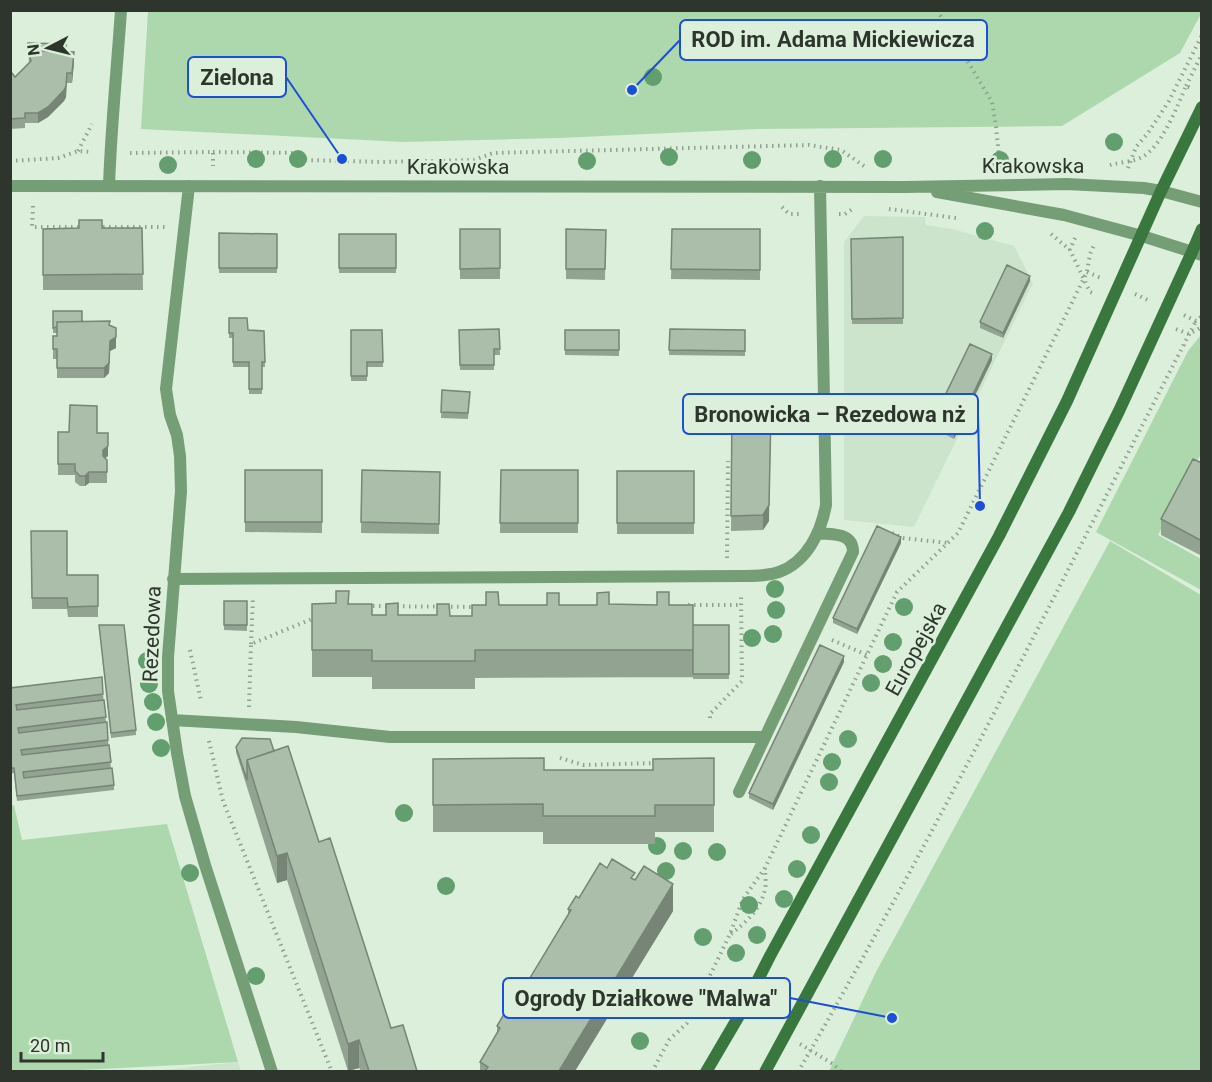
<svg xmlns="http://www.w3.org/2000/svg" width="1212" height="1082" font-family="Roboto,sans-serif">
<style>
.built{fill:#cbe4cb}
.green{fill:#add8ae}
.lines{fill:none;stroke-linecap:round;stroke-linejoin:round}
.path{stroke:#91a091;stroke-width:4;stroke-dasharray:1.5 4.5;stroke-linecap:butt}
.street{stroke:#759d76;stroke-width:12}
.secondary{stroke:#3a773f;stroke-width:12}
.tree{fill:#639e6e}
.wall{fill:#92a392}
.shaded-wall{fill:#778577}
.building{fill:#aabeaa;stroke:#778577;stroke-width:1.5}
.labels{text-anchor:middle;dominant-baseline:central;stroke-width:5;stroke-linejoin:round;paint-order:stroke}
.street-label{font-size:21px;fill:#2d352d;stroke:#dbefdb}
.leader{fill:none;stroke:#1d4ed8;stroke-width:2}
.callout-dot{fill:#1d4ed8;stroke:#dbefdb;stroke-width:2}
.callout{fill:#dbefdb;stroke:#1d4ed8;stroke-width:2}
.callout-label{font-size:22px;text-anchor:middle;font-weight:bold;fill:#2d352d}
</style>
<rect width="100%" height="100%" fill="#dbefdb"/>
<!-- built -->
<path class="built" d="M864,216L925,217L926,225L952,229L1014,246L1033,283L914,527L844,520V242Z
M238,1062L241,1071H154Z"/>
<!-- green -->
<path class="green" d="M148,11L1201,10L1202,12L1180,53L1062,126L757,129L559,138L403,142L141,129Z
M1201,335V454L1158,535L1201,559V590L1096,532L1188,351Z
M1110,541L1201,595V1071H829L876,972Z
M14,805L22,840L167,824L238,1062L61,1071H11L10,806Z"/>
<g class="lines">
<!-- path -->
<path class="path" d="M937,10L992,102L996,127L1000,165
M1186,86L1202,54
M78,151L92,124
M213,152L301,153L306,160L383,162L474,160L493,153L809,145L841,150L864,166
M130,153L213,152V166
M10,161L58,158L78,151L92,152
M1110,165C1120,162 1133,162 1142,157C1161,148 1178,105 1186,86L1193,89
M1128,168L1136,147L1148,133L1169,101L1202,35
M33,206L32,227H84
M782,207L789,214H801
M889,209L956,218
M839,214H845L854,208
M97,227H165
M1051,234L1070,250
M1075,238L1070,250L1090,292L1095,294
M1087,272L1101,278
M1135,294L1150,301
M1184,315L1196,321L1202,316
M1176,329L1189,334L1202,327
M892,533L903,538L948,543
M727,558L728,461
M688,605H742
M367,606L477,607
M832,640L867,655
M251,644L253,597
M190,650L201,701
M249,707L251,644L317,617
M710,718V714L742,681L741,595
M209,741L223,801L332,1072
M560,758L583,765L657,763
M731,934C745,923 759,911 764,893C767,885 765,875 765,868
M800,1044L833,1064L842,1072
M652,1072L669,1040L687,1023L730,934L743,899L765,868L897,592L958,533L1087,272L1090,254L1095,243
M798,1072C940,827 1066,572 1196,321"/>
<!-- street -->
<path class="street" d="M10,186L905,187L1067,184L1144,188L1161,191L1202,202
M109,186C111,127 117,69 121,10
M189,186L166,389L170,415L177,435L180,456L181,491L168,657V691L177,753L185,796L205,865L272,1072
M937,192L1064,215L1142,236L1202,255
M173,579L741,576C754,576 767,576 779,572C807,562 821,532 826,505L820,186
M172,720L296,727L390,737H765
M739,792L853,552C853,532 833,535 818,533"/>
<!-- secondary -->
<path class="secondary" d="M706,1072L743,1009L770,956L999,536L1067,401L1161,191L1202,107
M765,1072L1069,512L1119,411L1192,252L1202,229"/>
</g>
<!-- trees -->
<g class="tree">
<circle cx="653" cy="77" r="9"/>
<circle cx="1114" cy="142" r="9"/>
<circle cx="669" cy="157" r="9"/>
<circle cx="256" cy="159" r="9"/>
<circle cx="298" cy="159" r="9"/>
<circle cx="833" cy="159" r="9"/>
<circle cx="883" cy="159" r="9"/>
<circle cx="752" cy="160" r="9"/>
<circle cx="1000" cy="160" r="9"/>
<circle cx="587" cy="161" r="9"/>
<circle cx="168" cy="165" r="9"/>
<circle cx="985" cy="231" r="9"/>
<circle cx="775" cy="589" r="9"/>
<circle cx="904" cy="607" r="9"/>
<circle cx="776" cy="610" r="9"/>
<circle cx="773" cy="634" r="9"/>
<circle cx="752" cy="638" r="9"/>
<circle cx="893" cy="642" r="9"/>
<circle cx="147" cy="661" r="9"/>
<circle cx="883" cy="664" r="9"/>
<circle cx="871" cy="683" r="9"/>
<circle cx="149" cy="684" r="9"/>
<circle cx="153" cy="702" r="9"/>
<circle cx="156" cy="722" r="9"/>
<circle cx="848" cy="739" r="9"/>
<circle cx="161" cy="748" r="9"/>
<circle cx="832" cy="762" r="9"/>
<circle cx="829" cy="782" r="9"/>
<circle cx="404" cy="813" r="9"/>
<circle cx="811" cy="835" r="9"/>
<circle cx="657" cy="846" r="9"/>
<circle cx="683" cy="851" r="9"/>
<circle cx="717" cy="852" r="9"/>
<circle cx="797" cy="869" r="9"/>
<circle cx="666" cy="871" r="9"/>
<circle cx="190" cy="873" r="9"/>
<circle cx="446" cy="886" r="9"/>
<circle cx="784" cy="899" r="9"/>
<circle cx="749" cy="905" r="9"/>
<circle cx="757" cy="935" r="9"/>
<circle cx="703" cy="937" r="9"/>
<circle cx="736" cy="953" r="9"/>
<circle cx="256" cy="976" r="9"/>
<circle cx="640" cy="1041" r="9"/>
</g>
<!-- wall -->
<path class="wall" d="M28,43L66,52L74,62L72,83H67L66,97L64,101L48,117L38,123H25V128L10,129V73L15,77L29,64Z
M142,228L143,290H43V229Z
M460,229H500V279H460Z
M566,229L606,230L605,280L566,279Z
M672,229L760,270V280L671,279Z
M219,233L277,234V273H219Z
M339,234H396V273H339Z
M903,237V324H852L851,239Z
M1030,281L1003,338L980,328V322Z
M53,311L82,322L109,325L116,339V348L110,351L109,373L104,378H57V359H53V336H57V333H53Z
M229,318L248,330L264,331L265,367H262V394H249V367H233V338H229Z
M499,329L500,355H494V370H460L459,330Z
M670,329L745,330V356L669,355Z
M351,330H382L383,367H367V381H351Z
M565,330H619V356L565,355Z
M992,360L954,439L936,430V425L939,418H937V412Z
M442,390L470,392L468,419L441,418Z
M732,413L769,521L763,530L731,531Z
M58,432L97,433L108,456L105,458L107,460V483H89L85,486H80L75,482V475H58Z
M1202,463V556L1161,535V519Z
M245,470H322V533L245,532Z
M362,470L440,472L439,534L361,533Z
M501,470H578V533H500Z
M617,471H694V534H617Z
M31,531L67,575H98V617H68L67,609H32Z
M901,543L857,634L833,623V618Z
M224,601H247V631L224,630Z
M336,603L349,604L372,615L450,616H472L499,605H693V677L475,678V689H372V677H312V604Z
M99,625L136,730V735L111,738Z
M693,625H729V679H693Z
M844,662L773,810L749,798V793Z
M10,688L103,694L111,768L24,778L114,785V790L17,801L14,773L10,774Z
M236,747L274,751L319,842L391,1028L417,1071H361L359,1068L348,1071L287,880L277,883L236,752Z
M714,758V832H655V844H543V832H433V759L544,770H653Z
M607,868L635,880L673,911L575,1071H480V1062L497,1033V1026L507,1016L568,915V909Z"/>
<!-- shaded-wall -->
<path class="shaded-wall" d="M74,52V62L72,83V73Z
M67,73L66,97L64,101L48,117L38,123V113Z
M1030,276V281L1003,338V333Z
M116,328V348L110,351L109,373L104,378V368L110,341Z
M992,354V360L954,439V434Z
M771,412L769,521L763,530V515Z
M108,433V456L103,460V450Z
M89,472V483L85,486V476Z
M901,537V543L857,634V629Z
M844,656V662L773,810V804Z
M287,853V880L277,883V856Z
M673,884V911L575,1071H559Z
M359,1040V1068L348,1071V1044Z"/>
<!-- building -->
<path class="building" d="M28,43L66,44V52L28,50V54Z
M28,50L74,52L72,73H67L66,86L64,90L48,107L38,113H25V118L10,119V73H12L15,77L31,61Z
M79,220H102V228H142L143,274L43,275V229L79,228Z
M460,229H500V268L460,269Z
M566,229L606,230L605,269H566Z
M672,229H760V270L671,269Z
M219,233L277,234V268H219Z
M339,234H396V268H339Z
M903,237V318L852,319L851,239Z
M1007,265L1030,276L1003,333L980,322Z
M53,311H82V322H57V327L53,328Z
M229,318H247L248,330L264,331L265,362H262V389H249V362H233V333H229Z
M110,321L109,325L116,328V337L110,341L109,363L104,368H57V349H53V336H57V322Z
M499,329L500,349H494V365H460L459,330Z
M670,329L745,330V351L669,350Z
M351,330H382L383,362H367V376H351Z
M565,330H619V350H565Z
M970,344L992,354L954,434L936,425L941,414L937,412Z
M442,390L470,392L468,413L441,412Z
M70,405L97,406V433H108V446L103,450V456L107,460V472H89L85,476H80L75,471V464H58V432H69Z
M771,412L769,505L763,515L731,516L732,413Z
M1193,459L1202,463V541L1161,519Z
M245,470H322V522H245Z
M362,470L440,472L439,524L361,522Z
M501,470H578V523H500Z
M617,471H694V523H617Z
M877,526L901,537L857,629L833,618Z
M31,531H67V575H98V606L68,607L67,598H32Z
M336,591H349L348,604H372V615H386V604L398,603V615H437V604H449L450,616H472V605H486V592H498L499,605H547V593H559V605H597V593L609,592V604L657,605V592H669V605H693V650H475V661H372V650H312V604L336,603Z
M224,601H247V625H224Z
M99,625H124L136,730L111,733Z
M693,625H729V674H693Z
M820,645L844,656L773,804L749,793Z
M102,677L103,694L16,705L17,710L104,700L106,717L18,728L19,733L107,722L108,740L21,750L22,755L109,745L111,762L23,772L24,778L112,768L114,785L17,796L14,768H10V688Z
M242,738L270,739L274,751L247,760V780L236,747Z
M288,746L319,842L330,838L391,1028L403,1025L417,1071H369L359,1040L348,1044L287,853L277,856L247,760Z
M544,758V770H653V759L714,758V805H655V816H543V804L433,805V759Z
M612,859L635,873L631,878L635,880L644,866L673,884L559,1071H485L488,1067L480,1062L500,1028L497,1026L504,1014L507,1016L571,910L568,909L576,896L579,898L600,863L607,868Z"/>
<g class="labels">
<!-- street labels -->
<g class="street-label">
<text x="1033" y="166">Krakowska</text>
<text x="458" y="167">Krakowska</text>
<text transform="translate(152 634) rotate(-88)">Rezedowa</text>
<text transform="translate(916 649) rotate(-61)">Europejska</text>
</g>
</g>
<!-- callouts -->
<path class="leader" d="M632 90L680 40M342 159L286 77M980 506L978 414M892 1018L790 998"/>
<g class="callout-dot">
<circle cx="632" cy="90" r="6"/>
<circle cx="342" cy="159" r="6"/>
<circle cx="980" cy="506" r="6"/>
<circle cx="892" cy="1018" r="6"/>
</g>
<g class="callout">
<rect x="680" y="20" width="307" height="40" rx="6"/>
<rect x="188" y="57" width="98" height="40" rx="6"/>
<rect x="683" y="394" width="295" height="40" rx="6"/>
<rect x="503" y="978" width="287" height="40" rx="6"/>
</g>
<g class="callout-label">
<text x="833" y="47">ROD im. Adama Mickiewicza</text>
<text x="237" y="85">Zielona</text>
<text x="830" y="422">Bronowicka – Rezedowa nż</text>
<text x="646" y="1006">Ogrody Działkowe "Malwa"</text>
</g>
<!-- border -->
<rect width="1212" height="1082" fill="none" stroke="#2d352d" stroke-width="24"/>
<!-- north arrow -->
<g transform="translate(48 48) rotate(263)" stroke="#dbefdb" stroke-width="4.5" paint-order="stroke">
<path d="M0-4.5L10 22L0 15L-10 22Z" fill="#2d352d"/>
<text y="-9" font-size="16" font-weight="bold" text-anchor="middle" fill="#2d352d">N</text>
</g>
<!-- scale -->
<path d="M21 1052v9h82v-9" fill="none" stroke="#2d352d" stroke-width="3"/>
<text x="30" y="1052" font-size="18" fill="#2d352d" stroke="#dbefdb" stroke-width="4.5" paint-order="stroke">20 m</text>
</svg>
